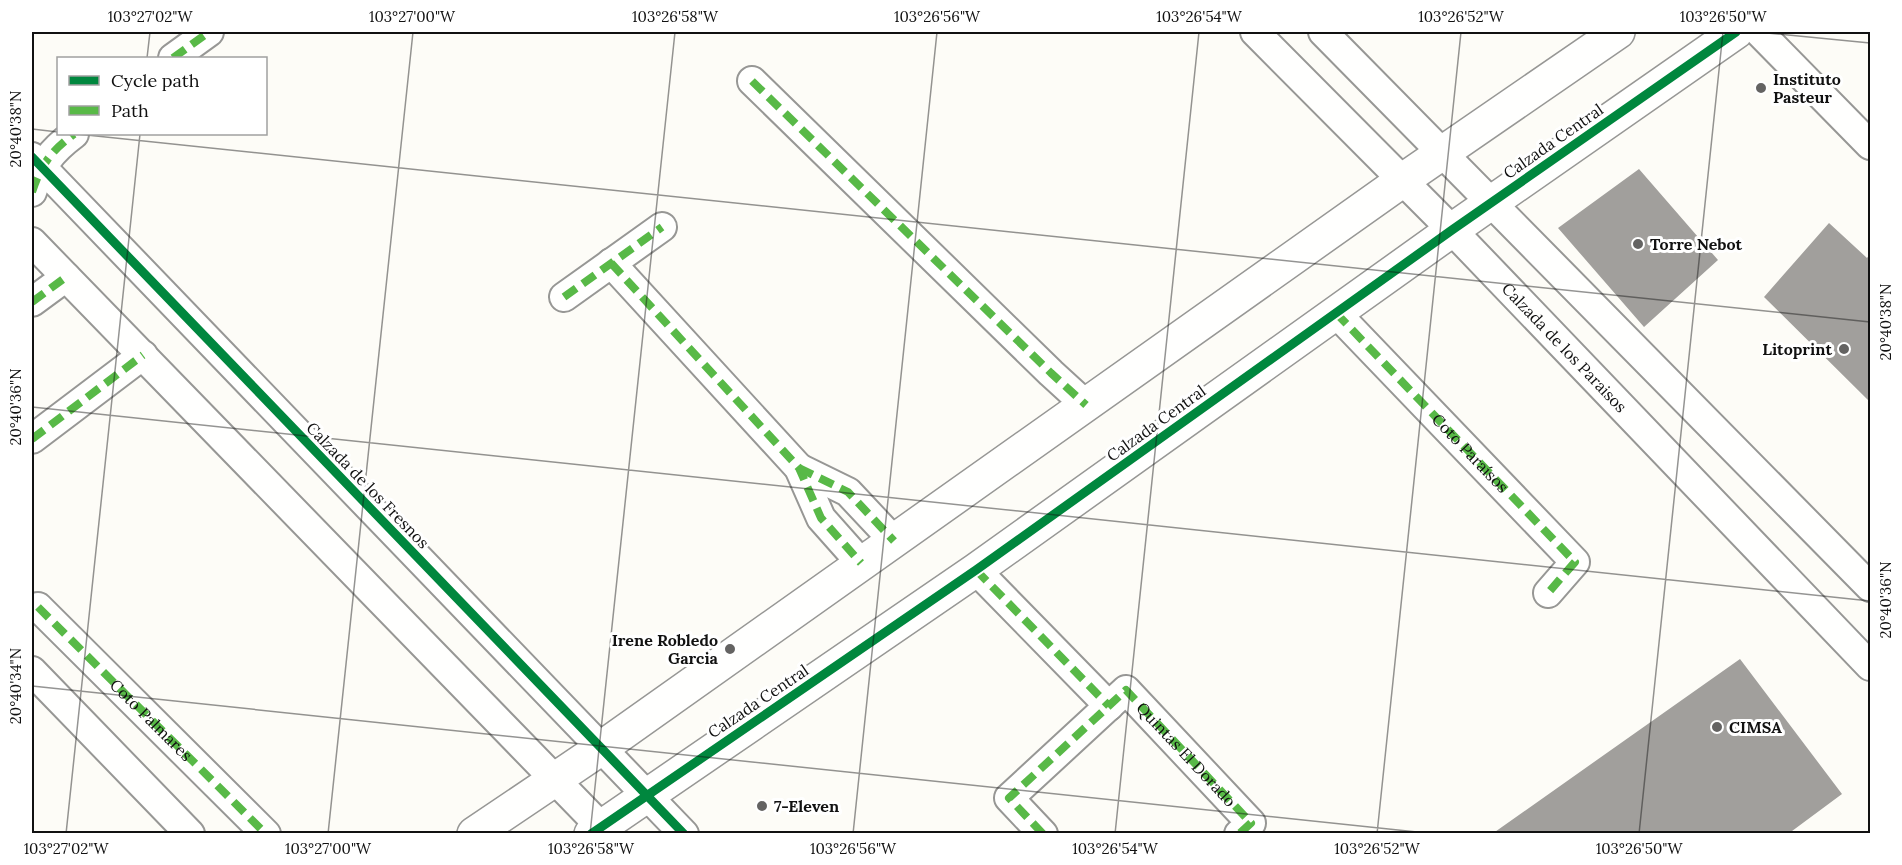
<svg xmlns="http://www.w3.org/2000/svg" width="1902" height="865" font-family="Lora,serif">
<style>
.building{fill:#a19f9c}
.lines{fill:none;stroke-linecap:round;stroke-linejoin:round}
.minor-casing{stroke:#979795;stroke-width:32}
.tertiary-casing{stroke:#979795;stroke-width:36}
.minor{stroke:#fffffe;stroke-width:28}
.tertiary{stroke:#fffffe;stroke-width:33}
.quiet{stroke:#58b947;stroke-width:8;stroke-dasharray:15 8;stroke-linecap:butt}
.cycleway-casing{stroke:#fff;stroke-width:13}
.cycleway{stroke:#00873e;stroke-width:9}
.ticks{fill:none;stroke:#111;stroke-width:1.5;stroke-opacity:0.45}
.poi-dot{fill:#646362;stroke:#fff;stroke-width:2}
.labels{text-anchor:middle;dominant-baseline:central;stroke-width:6;stroke-linejoin:round;paint-order:stroke}
.poi-label{font-size:16px;font-weight:bold;fill:#111;stroke:#fff;text-anchor:start}
.street-label{font-size:16px;fill:#111;stroke:#fff}
.neatline{fill:none;stroke:#111;stroke-width:2}
.ticks-label{font-size:15px;text-anchor:middle;fill:#111}
</style>
<rect width="100%" height="100%" fill="#fdfcf7"/>
<!-- building -->
<path class="building" d="M1639,169L1718,260L1644,327L1558,228Z
M1829,223L1867,258L1870,254V402L1764,297Z
M1740,659L1842,794L1788,834H1492Z"/>
<g class="lines">
<defs>
<g id="minor">
<path id="s1" d="M1255,32L1452,230L1870,666"/>
<path d="M1323,32L1870,587"/>
<path d="M1759,32L1870,145"/>
<path d="M173,58L209,32"/>
<path d="M752,81L1051,373L1086,405"/>
<path d="M32,157L684,834"/>
<path d="M32,192C41,165 50,152 74,134"/>
<path d="M32,242L608,834"/>
<path d="M611,263L799,468L821,518L861,563"/>
<path d="M564,297L662,227"/>
<path d="M32,302L66,277"/>
<path id="s2" d="M1336,313L1575,562L1548,593"/>
<path d="M32,439L143,355"/>
<path d="M799,468L848,492L894,541"/>
<path d="M976,570L1109,706"/>
<path d="M38,607L266,834"/>
<path d="M32,671L190,834"/>
<path d="M1043,834L1009,798L1126,690L1251,823L1239,834"/>
</g>
<path id="tertiary" d="M474,834L600,749L1403,180L1618,32
M591,834L976,570L1452,230L1736,32"/>
</defs>
<!-- minor casing -->
<use href="#minor" class="minor-casing"/>
<!-- tertiary casing -->
<use href="#tertiary" class="tertiary-casing"/>
<!-- minor -->
<use href="#minor" class="minor"/>
<!-- tertiary -->
<use href="#tertiary" class="tertiary"/>
<!-- quiet -->
<g class="quiet">
<path d="M173,58L209,32"/>
<path d="M752,81L1051,373L1086,405"/>
<path d="M32,192C41,165 50,152 74,134"/>
<path d="M611,263L799,468L821,518L861,563"/>
<path d="M564,297L662,227"/>
<path d="M32,302L66,277"/>
<path d="M1336,313L1575,562L1548,593"/>
<path d="M32,439L143,355"/>
<path d="M799,468L848,492L894,541"/>
<path d="M976,570L1109,706"/>
<path id="s3" d="M38,607L266,834"/>
<path id="s4" d="M1043,834L1009,798L1126,690L1251,823L1239,834"/>
</g>
<defs>
<path id="cycleway" d="M32,157L684,834
M591,834L976,570L1452,230L1736,32"/>
</defs>
<!-- cycleway casing -->
<use href="#cycleway" class="cycleway-casing"/>
<!-- cycleway -->
<use href="#cycleway" class="cycleway"/>
</g>
<!-- ticks -->
<path class="ticks" d="M1757,32L1870,43M147,58L150,32M32,129L58,132M77,134L1870,322M32,407L1870,601M32,686L1436,834M66,834L140,134M328,834L413,32M590,834L675,32M853,834L937,32M1115,834L1199,32M1377,834L1461,32M1639,834L1723,32"/>
<!-- markers -->
<g class="poi-dot">
<circle cx="1761" cy="88" r="6"/>
<circle cx="1638" cy="244" r="6"/>
<circle cx="1844" cy="349" r="6"/>
<circle cx="730" cy="649" r="6"/>
<circle cx="1717" cy="727" r="6"/>
<circle cx="762" cy="806" r="6"/>
</g>
<g class="labels">
<!-- poi labels -->
<g class="poi-label">
<text x="1773" y="79">Instituto<tspan x="1773" dy="18">Pasteur</tspan></text>
<text x="1650" y="244">Torre Nebot</text>
<text x="1832" y="349" text-anchor="end">Litoprint</text>
<text x="718" y="640" text-anchor="end">Irene Robledo<tspan x="718" dy="18">Garcia</tspan></text>
<text x="1729" y="727">CIMSA</text>
<text x="774" y="806">7-Eleven</text>
</g>
<!-- street labels -->
<g class="street-label">
<text transform="translate(1553 141) rotate(-35)">Calzada Central</text>
<text stroke="none"><textPath href="#s1" startOffset="442">Calzada de los Paraisos</textPath></text>
<text transform="translate(1156 423) rotate(-36)">Calzada Central</text>
<text stroke="none"><textPath href="#s2" startOffset="194">Coto Paraísos</textPath></text>
<text transform="translate(368 485) rotate(46)">Calzada de los Fresnos</text>
<text transform="translate(758 701) rotate(-34)">Calzada Central</text>
<text stroke="none"><textPath href="#s3" startOffset="160">Coto Palmares</textPath></text>
<text stroke="none"><textPath href="#s4" startOffset="297">Quintas El Dorado</textPath></text>
</g>
</g>
<!-- border -->
<rect width="1902" height="865" fill="none" stroke="#ffffff" stroke-width="66"/>
<!-- legend -->
<rect x="57" y="57" width="210" height="78" fill="#ffffff" stroke="#a0a0a0" stroke-width="1.5"/>
<rect x="69" y="76" width="30" height="9" fill="#00873e" stroke="#a0a0a0" stroke-width="1.5"/>
<text x="111" y="87" font-size="18" fill="#111111">Cycle path</text>
<rect x="69" y="106" width="30" height="9" fill="#58b947" stroke="#a0a0a0" stroke-width="1.5"/>
<text x="111" y="117" font-size="18" fill="#111111">Path</text>
<rect x="33" y="33" width="1836" height="799" class="neatline"/>
<g class="ticks-label">
<text x="150" y="22">103°27'02"W</text>
<text x="412" y="22">103°27'00"W</text>
<text x="675" y="22">103°26'58"W</text>
<text x="937" y="22">103°26'56"W</text>
<text x="1199" y="22">103°26'54"W</text>
<text x="1461" y="22">103°26'52"W</text>
<text x="1723" y="22">103°26'50"W</text>
<text transform="translate(16 129) rotate(-90)" y="5">20°40'38"N</text>
<text transform="translate(1886 322) rotate(-90)" y="5">20°40'38"N</text>
<text transform="translate(16 407) rotate(-90)" y="5">20°40'36"N</text>
<text transform="translate(1886 600) rotate(-90)" y="5">20°40'36"N</text>
<text transform="translate(16 686) rotate(-90)" y="5">20°40'34"N</text>
<text x="66" y="854">103°27'02"W</text>
<text x="328" y="854">103°27'00"W</text>
<text x="591" y="854">103°26'58"W</text>
<text x="853" y="854">103°26'56"W</text>
<text x="1115" y="854">103°26'54"W</text>
<text x="1377" y="854">103°26'52"W</text>
<text x="1639" y="854">103°26'50"W</text>
</g>
</svg>
